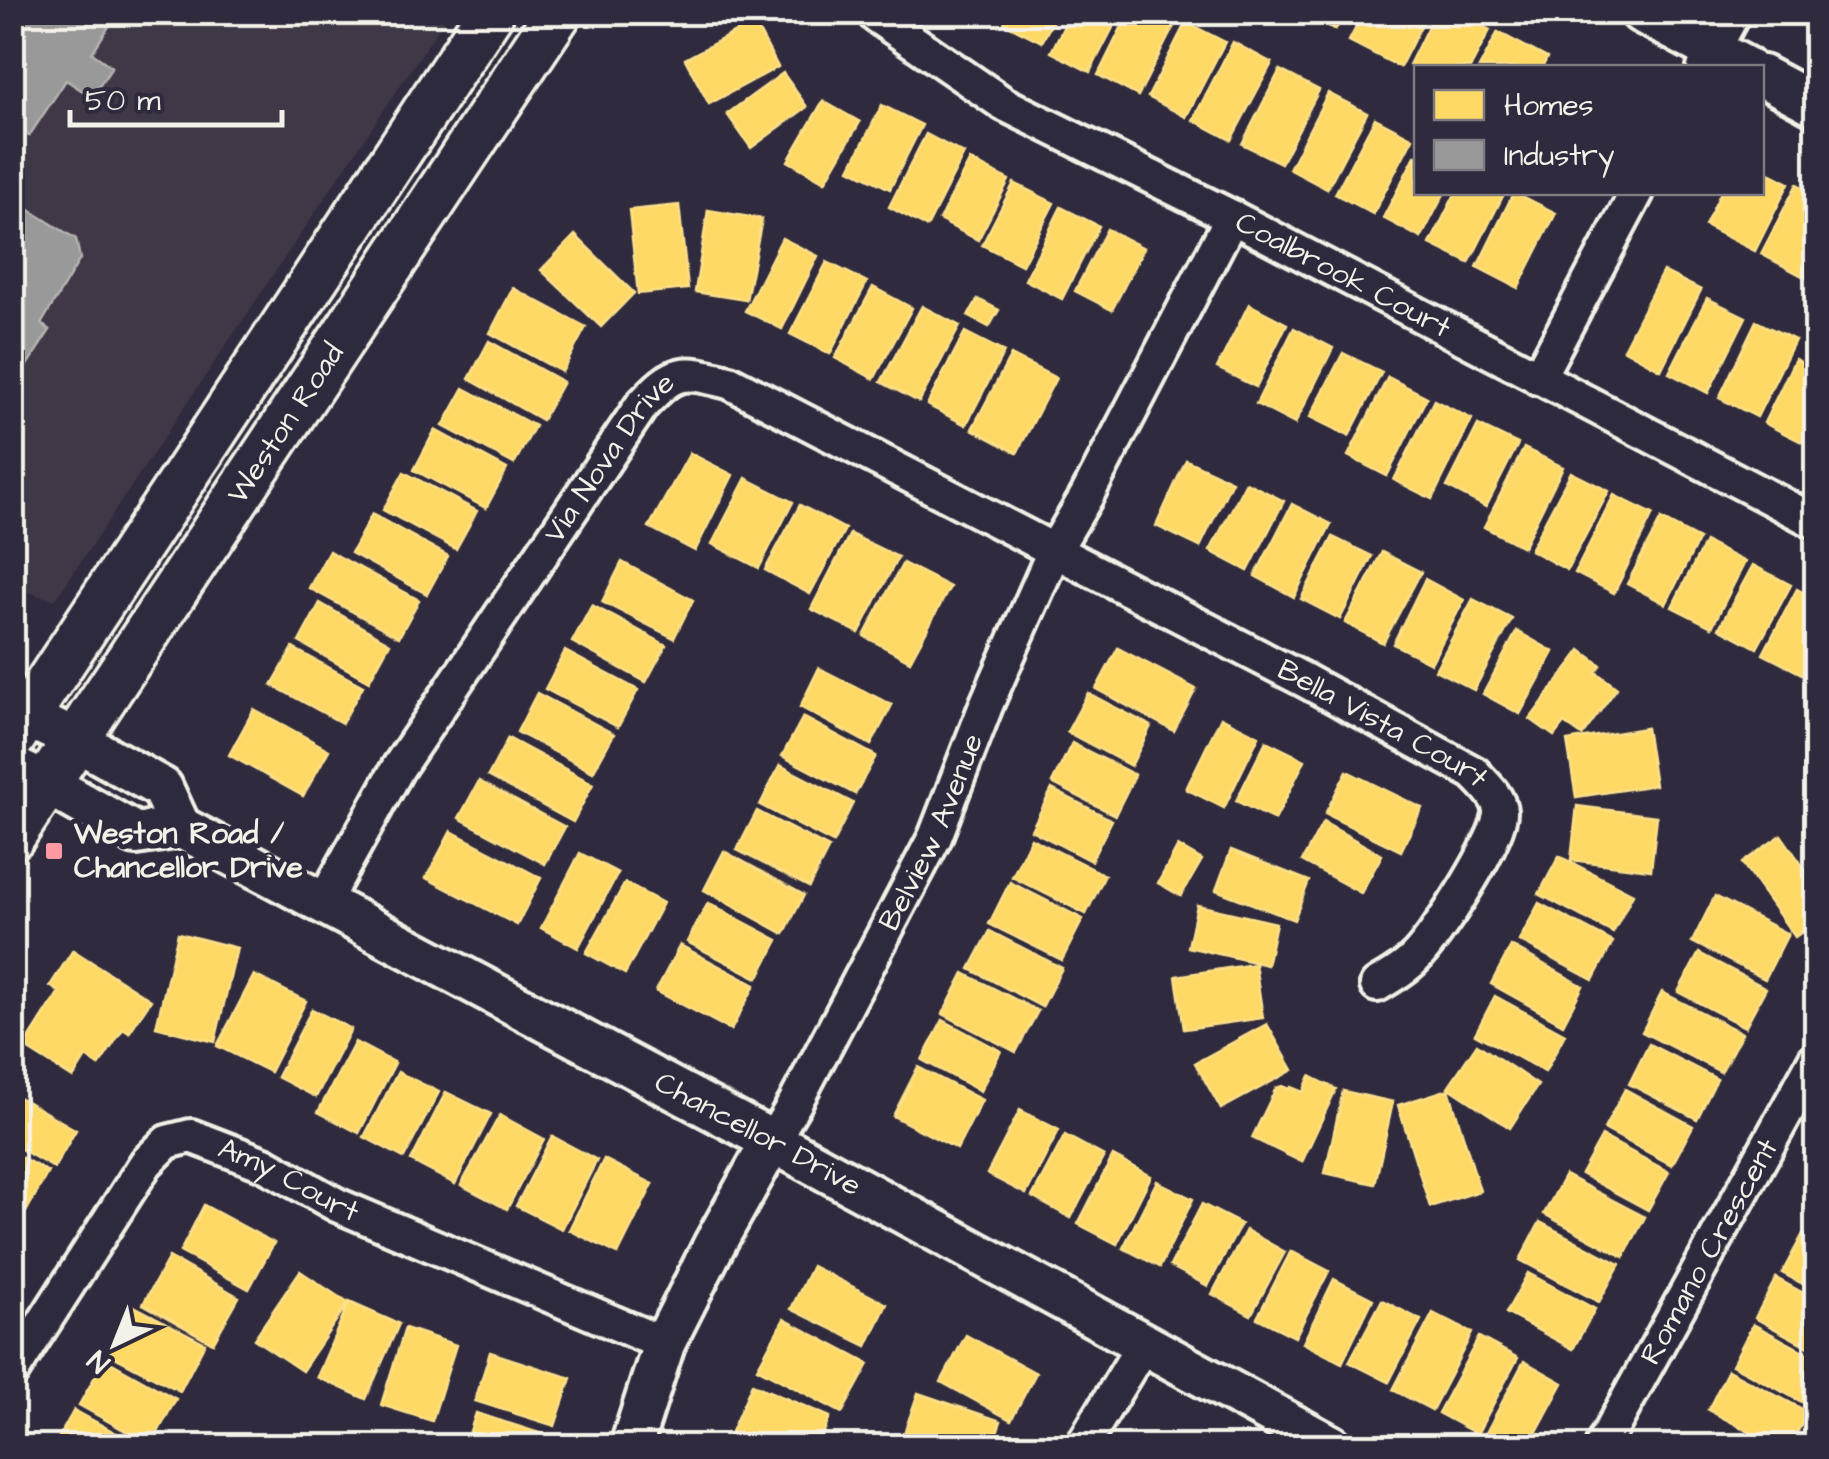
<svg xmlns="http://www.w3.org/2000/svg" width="1829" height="1459" font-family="'Architects Daughter',sans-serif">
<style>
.built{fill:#413746}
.homes{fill:#ffd966;stroke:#fce08d;stroke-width:2.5}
.industry{fill:#999;stroke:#b4b3b1;stroke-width:2.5}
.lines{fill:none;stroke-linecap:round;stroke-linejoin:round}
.minor-casing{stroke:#f4f1e8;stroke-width:40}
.tertiary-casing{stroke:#f4f1e8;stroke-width:48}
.secondary-casing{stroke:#f4f1e8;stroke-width:52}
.minor{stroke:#2f2a3d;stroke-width:32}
.tertiary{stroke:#2f2a3d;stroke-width:40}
.secondary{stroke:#2f2a3d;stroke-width:45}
.poi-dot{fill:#ff9aa2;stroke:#2f2a3d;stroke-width:4}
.labels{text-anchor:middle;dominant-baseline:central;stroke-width:10;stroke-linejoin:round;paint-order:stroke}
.street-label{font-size:30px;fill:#f4f1e8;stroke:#2f2a3d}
.poi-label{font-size:30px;font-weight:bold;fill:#f4f1e8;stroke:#2f2a3d;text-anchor:start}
</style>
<rect width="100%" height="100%" fill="#2f2a3d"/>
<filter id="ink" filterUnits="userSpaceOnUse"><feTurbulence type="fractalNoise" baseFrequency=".01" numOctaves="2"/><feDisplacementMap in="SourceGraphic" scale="20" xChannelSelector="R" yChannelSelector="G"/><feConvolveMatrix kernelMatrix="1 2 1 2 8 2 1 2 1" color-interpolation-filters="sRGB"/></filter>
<g filter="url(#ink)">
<!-- built -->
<path class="built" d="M13,13H449L55,600L27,592L13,613Z"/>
<!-- homes -->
<path class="homes" d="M690,12H742V16L735,15L734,21L690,17Z
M1009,12H1057L1042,42L1004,23Z
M1071,12H1121L1090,72L1051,52Z
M1129,12H1146L1174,26L1138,96L1098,75Z
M1307,12H1347L1335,30Z
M1364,12H1428L1400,67L1349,41Z
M1435,12H1456L1490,30L1470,68H1416V69L1409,65Z
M754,22L778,67L709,104L685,59Z
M1186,22L1225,42L1186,117L1148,97Z
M1498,32L1547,58L1542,68H1479Z
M1233,42L1272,63L1231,140L1193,120Z
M1280,70L1319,90L1281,163L1242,144Z
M783,73L807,107L751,148L727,114Z
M1328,93L1367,113L1327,189L1289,169Z
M823,101L860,122L825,182L788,161Z
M882,105L922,125L890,189L850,169Z
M1375,118L1413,138L1373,214L1335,194Z
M926,134L964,154L927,227L889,207Z
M1416,154V192H1445L1421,238L1383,218Z
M970,160L1009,180L978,240L939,220Z
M1762,169L1789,183L1755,251L1705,226L1721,192H1762Z
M1014,183L1054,203L1022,265L982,245Z
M1797,184L1816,194V268L1810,280L1761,254Z
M1456,192H1505L1469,263L1430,244Z
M1514,192L1556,213L1518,288L1477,267Z
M679,205L688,289L638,294L629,210Z
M1061,207L1099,226L1062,299L1025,280Z
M708,210L762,219L746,300L695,292Z
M1107,229L1144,248L1112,310L1075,291Z
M575,235L634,293L601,327L541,270Z
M782,238L818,256L782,329L745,311Z
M827,262L867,282L830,354L790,334Z
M1663,271L1701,290L1661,370L1623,349Z
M873,287L912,308L874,379L835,358Z
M513,288L586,327L562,372L490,333Z
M1707,298L1746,317L1708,393L1669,373Z
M978,299L999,310L989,327L968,316Z
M1249,304L1287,324L1256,387L1217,368Z
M922,306L960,326L919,402L881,382Z
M1756,321L1795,340L1757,417L1719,398Z
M1294,328L1333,348L1295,424L1256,404Z
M965,332L1004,352L966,425L927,405Z
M489,341L563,382L542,420L469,379Z
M1343,353L1382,372L1349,436L1310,417Z
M1011,355L1056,378L1017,453L972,429Z
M1795,359L1816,370V414L1802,442L1764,423Z
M1388,377L1427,397L1387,476L1348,456Z
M464,388L535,426L514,464L443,426Z
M1434,400L1472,419L1432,499L1394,480Z
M1478,425L1518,444L1486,507L1447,487Z
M435,430L507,469L486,508L414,470Z
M1524,448L1563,467L1523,547L1484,527Z
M690,453L733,475L695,551L649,527Z
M1186,460L1232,481L1200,547L1156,526Z
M404,472L477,511L456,549L383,510Z
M1571,472L1609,491L1567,570L1530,550Z
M746,478L793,502L759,568L712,544Z
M1246,482L1284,501L1248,571L1210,551Z
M1614,495L1653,514L1614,593L1575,573Z
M1292,504L1331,524L1294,597L1255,576Z
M800,505L845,529L810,594L765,570Z
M372,514L448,556L427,594L351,553Z
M1661,519L1699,539L1666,604L1627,584Z
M850,534L898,557L859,633L811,609Z
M1333,537L1372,556L1340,619L1301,599Z
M1705,542L1745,562L1712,627L1672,607Z
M329,551L419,600L399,637L309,588Z
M1382,552L1421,572L1383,643L1345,623Z
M622,562L693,600L674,638L602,602Z
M903,563L950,587L910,661L864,636Z
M1753,565L1791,585L1757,648L1719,628Z
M1425,579L1464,600L1431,663L1393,644Z
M1797,589L1816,599V647L1802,674L1763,654Z
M1473,599L1512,619L1474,690L1435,670Z
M320,603L390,643L369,681L299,642Z
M592,605L666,645L646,682L572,642Z
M1517,631L1554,652L1520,714L1483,694Z
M293,648L363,686L342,723L272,685Z
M1118,648L1196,689L1174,731L1096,689Z
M1581,650L1601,665L1596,672L1617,688L1582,736L1564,723L1554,736L1530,719Z
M565,651L638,690L618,727L545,689Z
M819,668L892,705L871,745L800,707Z
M537,693L614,734L593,772L517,732Z
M1088,693L1151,726L1131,766L1067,732Z
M254,709L329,750L303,796L229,755Z
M803,717L876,756L855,794L782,756Z
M1221,717L1259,736L1224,808L1186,789Z
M1646,728L1655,785L1576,797L1567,741Z
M508,738L593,784L573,822L488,776Z
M1266,741L1305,760L1275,820L1236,801Z
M1072,743L1135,775L1115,815L1052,783Z
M780,765L853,803L833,843L760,805Z
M1347,771L1422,808L1401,851L1325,814Z
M479,781L565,827L545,864L459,818Z
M1052,789L1112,820L1091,861L1031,830Z
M1577,806L1657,816L1651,870L1571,860Z
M757,811L829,848L809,887L737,850Z
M1323,822L1382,855L1361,893L1302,861Z
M451,831L541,878L517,925L426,878Z
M1781,835L1816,885V922L1795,937L1742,863Z
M1031,838L1105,875L1086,914L1012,877Z
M1178,846L1202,860L1181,896L1158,883Z
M1231,850L1309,881L1294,920L1216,890Z
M724,851L804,895L784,934L704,890Z
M580,853L618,873L578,948L541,928Z
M1559,856L1633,894L1613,933L1539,894Z
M1010,882L1083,919L1062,960L989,924Z
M625,883L663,903L625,974L586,953Z
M1715,896L1788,934L1765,979L1692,942Z
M708,903L778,940L758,978L687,942Z
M1539,903L1613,942L1593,980L1519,941Z
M1197,905L1276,923L1267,965L1188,947Z
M990,931L1062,968L1042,1007L970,969Z
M178,933L237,948L215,1042L156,1027Z
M680,945L755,985L731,1030L656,991Z
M1511,946L1583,986L1563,1024L1491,984Z
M73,950L151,1000L129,1033L123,1029L99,1066L86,1057L73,1078L24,1047L59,992L50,986Z
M1699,953L1766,988L1745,1027L1678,992Z
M1255,964L1263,1018L1184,1029L1176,976Z
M964,973L1038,1011L1016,1052L943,1014Z
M254,975L306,1001L270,1072L217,1046Z
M1662,992L1742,1033L1721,1072L1642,1032Z
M1495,996L1565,1034L1545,1072L1475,1034Z
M312,1009L351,1029L316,1097L277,1077Z
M943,1020L1001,1051L980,1091L922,1060Z
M1267,1024L1293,1070L1221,1109L1195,1063Z
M355,1042L395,1063L359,1133L318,1112Z
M1477,1044L1538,1085L1510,1128L1448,1087Z
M1649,1044L1717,1079L1697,1119L1629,1084Z
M918,1067L982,1100L957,1149L893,1116Z
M398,1072L439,1092L404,1158L364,1137Z
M1310,1076L1336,1089L1302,1162L1252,1138L1276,1088L1282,1086L1290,1089L1291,1087L1303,1092Z
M1449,1089L1480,1191L1430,1207L1398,1105Z
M1625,1089L1693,1126L1672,1165L1604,1129Z
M1343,1091L1393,1102L1375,1184L1325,1173Z
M446,1092L491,1114L455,1184L411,1161Z
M12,1093L76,1130L54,1168L12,1144Z
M1020,1110L1059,1130L1026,1194L987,1174Z
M500,1115L544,1139L507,1209L461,1185Z
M1065,1135L1104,1156L1071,1218L1032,1197Z
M552,1136L597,1160L562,1229L516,1206Z
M1602,1136L1669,1172L1648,1210L1581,1174Z
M12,1152L48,1172L26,1212L12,1205Z
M1113,1156L1151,1176L1117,1244L1078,1224Z
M604,1159L653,1184L618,1254L569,1230Z
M1565,1175L1645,1217L1624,1257L1544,1214Z
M1157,1181L1193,1199L1160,1267L1123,1248Z
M1202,1204L1241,1224L1208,1286L1170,1266Z
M204,1205L274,1243L249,1289L180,1252Z
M1540,1222L1620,1264L1599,1302L1520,1260Z
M1246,1230L1285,1252L1251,1315L1212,1294Z
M1803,1234L1816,1241V1291L1782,1273Z
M1291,1251L1329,1271L1295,1337L1257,1318Z
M169,1257L239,1297L213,1343L143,1304Z
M812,1266L887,1304L867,1346L791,1309Z
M300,1271L348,1303L302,1371L254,1339Z
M1528,1273L1595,1309L1573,1349L1506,1313Z
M1776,1278L1816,1300V1351L1755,1318Z
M1334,1279L1373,1299L1342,1363L1303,1343Z
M1382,1300L1421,1320L1389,1382L1349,1362Z
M349,1302L399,1324L366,1399L317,1377Z
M134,1306L205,1343L180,1391L109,1354Z
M1433,1313L1472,1333L1432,1410L1393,1390Z
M784,1319L869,1364L842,1413L757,1368Z
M1753,1324L1816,1358V1379L1804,1403L1732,1365Z
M405,1328L456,1345L432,1421L381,1405Z
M966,1335L1036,1373L1011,1420L941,1382Z
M1479,1337L1518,1358L1477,1434L1438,1413Z
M490,1352L571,1378L555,1426L475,1401Z
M105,1359L176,1399L151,1445L79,1405Z
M1524,1361L1563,1383L1529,1446H1511L1486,1433Z
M1728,1370L1808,1412L1790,1446H1777L1708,1410Z
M752,1384L830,1417L818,1446H740L727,1441Z
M918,1393L1001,1421L992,1446H914L901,1442Z
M74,1410L140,1446H54Z
M476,1413L552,1437L549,1446H465Z"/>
<!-- industry -->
<path class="industry" d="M12,12H118L92,53L112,67L92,97L66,80L29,136L12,125Z
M12,199L76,239L80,259L41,324L50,330L12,388Z"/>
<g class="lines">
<defs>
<g id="minor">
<path id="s1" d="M876,16L1004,104L1232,217L1816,522"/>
<path d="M1704,68L1734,12"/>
<path d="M1538,378L1637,192"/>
<path id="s2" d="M323,903L398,768L642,405C676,369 681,370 729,382L1304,680L1474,773C1483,783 1499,796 1500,811C1502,836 1435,939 1415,958C1405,969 1390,977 1377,985"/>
<path id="s3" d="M772,1141L795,1103L935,837L987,703L1054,551L1086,497L1232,217"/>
<path id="s4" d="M12,1372L146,1163L167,1142L191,1136L264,1164L337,1205L664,1344"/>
<path d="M1082,1446L1143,1345"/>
<path id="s5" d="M1602,1446L1816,1058"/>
</g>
<g id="tertiary">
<path d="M1641,12L1746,68"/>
<path d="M1762,76L1816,105"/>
<path d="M27,717L76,740L162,788L180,827"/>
<path id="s6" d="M12,767L46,783L136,834L180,827L772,1141L1331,1446"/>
<path d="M631,1446L664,1344L714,1245L772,1141"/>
</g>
<g id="secondary">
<path d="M12,738L491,12"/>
<path id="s7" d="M12,836L559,12"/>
</g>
</defs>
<!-- minor casing -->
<use href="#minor" class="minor-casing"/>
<!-- tertiary casing -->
<use href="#tertiary" class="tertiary-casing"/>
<!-- secondary casing -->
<use href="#secondary" class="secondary-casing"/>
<!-- minor -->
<use href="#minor" class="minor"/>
<!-- tertiary -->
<use href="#tertiary" class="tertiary"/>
<!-- secondary -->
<use href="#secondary" class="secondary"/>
</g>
</g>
<!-- markers -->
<rect class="poi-dot" x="44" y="841" width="20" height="20" rx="5"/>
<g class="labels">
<!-- street labels -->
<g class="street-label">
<text stroke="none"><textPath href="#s1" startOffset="535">Coalbrook Court</textPath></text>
<text stroke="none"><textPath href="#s7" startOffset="495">Weston Road</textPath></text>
<text stroke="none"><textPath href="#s2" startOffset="530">Via Nova Drive</textPath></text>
<text stroke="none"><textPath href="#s2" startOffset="1428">Bella Vista Court</textPath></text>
<text stroke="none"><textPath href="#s3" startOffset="348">Belview Avenue</textPath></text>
<text stroke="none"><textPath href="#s6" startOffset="840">Chancellor Drive</textPath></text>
<text stroke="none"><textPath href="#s4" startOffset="410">Amy Court</textPath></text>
<text stroke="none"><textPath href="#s5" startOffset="222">Romano Crescent</textPath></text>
</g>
<!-- poi labels -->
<g class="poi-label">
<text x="74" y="834">Weston Road /<tspan x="74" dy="34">Chancellor Drive</tspan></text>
</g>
</g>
<!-- margin -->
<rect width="1829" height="1459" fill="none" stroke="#2f2a3d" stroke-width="50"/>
<rect x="25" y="25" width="1779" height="1409" fill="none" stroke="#f4f1e8" stroke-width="4" filter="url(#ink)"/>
<!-- legend -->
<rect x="1414" y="65" width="350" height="130" fill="#2f2a3d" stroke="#7e7a81" stroke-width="2.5"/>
<rect x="1434" y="90" width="50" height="30" fill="#ffd966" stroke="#7e7a81" stroke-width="2.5"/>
<text x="1504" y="115" font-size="30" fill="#f4f1e8">Homes</text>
<rect x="1434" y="140" width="50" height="30" fill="#999999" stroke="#7e7a81" stroke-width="2.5"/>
<text x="1504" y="165" font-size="30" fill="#f4f1e8">Industry</text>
<!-- north arrow -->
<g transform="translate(115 1344) rotate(223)" stroke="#2f2a3d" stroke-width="8" paint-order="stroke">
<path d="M0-8L18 38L0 25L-18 38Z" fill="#f4f1e8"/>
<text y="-15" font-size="28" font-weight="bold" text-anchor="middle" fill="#f4f1e8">N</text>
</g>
<!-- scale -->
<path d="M70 110v15h212v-15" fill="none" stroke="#f4f1e8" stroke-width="5"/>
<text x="85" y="110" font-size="30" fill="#f4f1e8" stroke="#2f2a3d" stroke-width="8" paint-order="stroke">50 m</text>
</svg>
